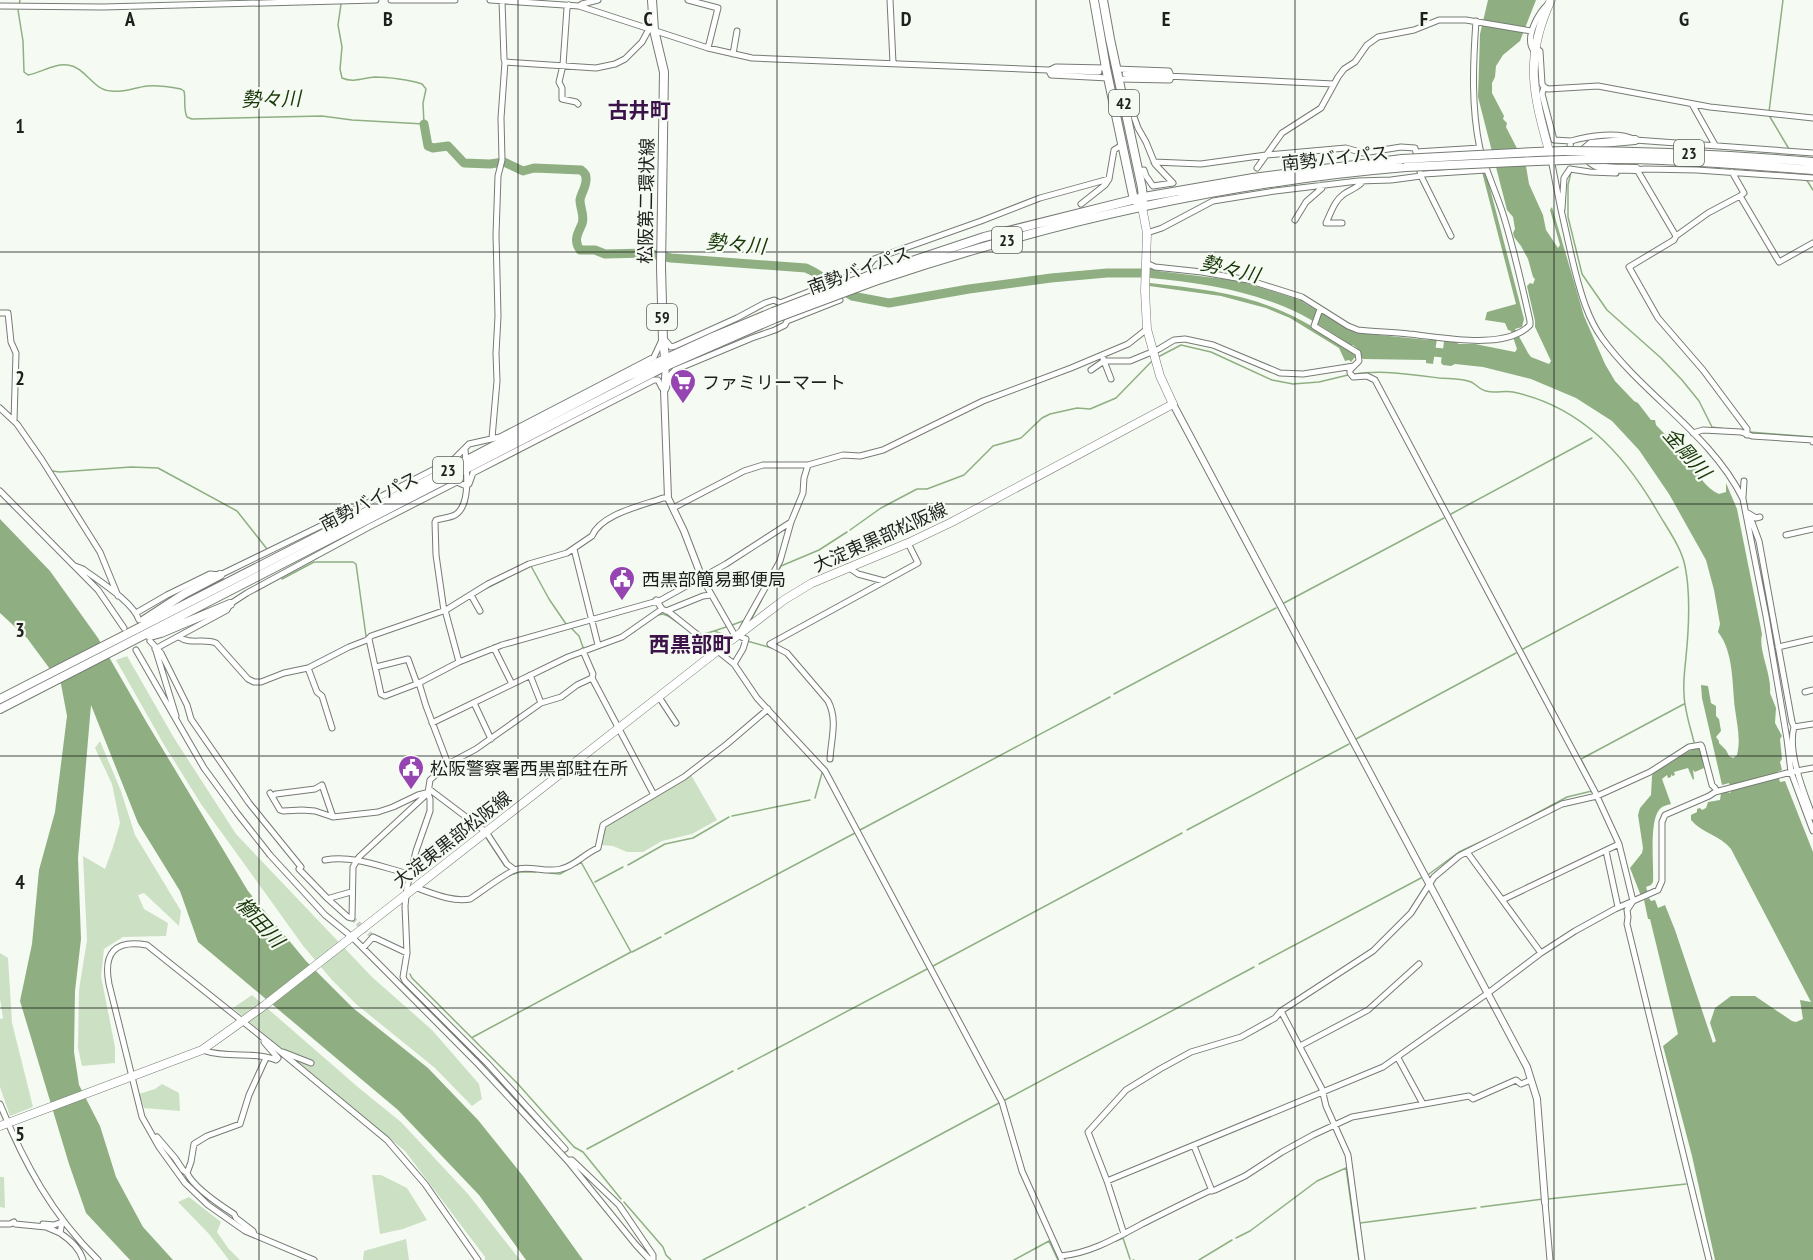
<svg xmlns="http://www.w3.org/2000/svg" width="1813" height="1260" font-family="'PT Sans Narrow','Noto Sans JP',sans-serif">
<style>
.green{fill:#cce0c4}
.water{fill:#8faf82}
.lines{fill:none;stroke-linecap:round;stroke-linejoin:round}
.stream{stroke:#8faf82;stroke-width:1.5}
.river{stroke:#8faf82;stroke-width:9}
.minor-tunnel{stroke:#cacfc8;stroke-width:5;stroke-dasharray:5 2.5;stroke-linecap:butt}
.minor-casing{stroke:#767b74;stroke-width:7}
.tertiary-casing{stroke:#767b74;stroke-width:8}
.secondary-casing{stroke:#767b74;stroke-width:9}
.primary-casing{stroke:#767b74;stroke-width:10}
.trunk-casing{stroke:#767b74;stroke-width:10}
.minor{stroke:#fff;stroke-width:5}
.tertiary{stroke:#fff;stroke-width:6}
.secondary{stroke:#fff;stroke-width:8}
.primary{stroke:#fff;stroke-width:8}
.trunk{stroke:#fff;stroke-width:8}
.trunk-bridge-casing{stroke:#767b74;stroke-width:10;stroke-linecap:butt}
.trunk-bridge{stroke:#fff;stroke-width:8}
.grid{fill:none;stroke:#1e201d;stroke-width:1.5;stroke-opacity:0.55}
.labels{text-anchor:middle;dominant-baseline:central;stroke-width:4.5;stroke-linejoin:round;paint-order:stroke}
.shield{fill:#f5fbf3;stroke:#5e625d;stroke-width:1.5}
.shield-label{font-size:16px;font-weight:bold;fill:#1e201d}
.street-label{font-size:18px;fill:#1e201d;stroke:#f5fbf3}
.poi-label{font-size:18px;fill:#1e201d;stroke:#f5fbf3;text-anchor:start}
.water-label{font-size:20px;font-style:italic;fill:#183706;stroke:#f5fbf3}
.quarter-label{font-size:21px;font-weight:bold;fill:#3c1449;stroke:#f5fbf3}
.grid-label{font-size:20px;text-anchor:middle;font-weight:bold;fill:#1e201d;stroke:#f5fbf3;stroke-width:4.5;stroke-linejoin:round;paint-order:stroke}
</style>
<rect width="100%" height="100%" fill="#f5fbf3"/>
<!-- green -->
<path class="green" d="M127,656L174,738L236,834L372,977L432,1030L479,1084L482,1099L472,1106L435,1068L356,1004L332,980L304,947L201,804L163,743L116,660Z
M100,741L121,791L135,835L181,911L179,926L144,893L138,895L144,909L168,923L166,936L123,937L104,949L101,976L115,1047V1063L82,1066L78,1048L79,990L87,940L83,856L105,869L113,847L120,823L112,784L95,748Z
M691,775L717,820L692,834L662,841L643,852H627L613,846L600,845L605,827Z
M0,953L8,958L12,1023L33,1107L10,1116L0,1087V1019L3,1018L0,999Z
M252,995L359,1088L401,1122L468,1194L520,1260H485V1257L405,1151L233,1008Z
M162,1084L179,1093L180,1111L144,1108L139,1094L155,1089Z
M372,1175H381L407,1188L427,1220L403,1229L380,1234Z
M0,1177H4L5,1208L0,1207Z
M189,1197L221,1222L217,1232L228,1248L240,1260H229L209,1234L178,1202Z
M406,1239L409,1260H363L364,1251Z"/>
<!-- water -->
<path class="water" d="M1488,0H1536L1520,41L1503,55L1496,66L1495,77L1492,83V93L1504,116L1503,119L1507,123L1506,127L1526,166L1529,184L1543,215L1546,230L1558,248L1560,245L1550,210L1552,207L1584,316L1605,364L1615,381L1634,401L1638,403L1651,420H1655L1656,425L1688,458L1695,462C1697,476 1707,489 1719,494L1726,492V483L1737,509L1762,634C1758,651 1772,674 1770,693L1776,708L1775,723L1782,736L1780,739L1782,759L1780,762L1782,770L1777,772L1780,782L1785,781L1813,852V1260H1715L1692,1156L1663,1046L1678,1034L1650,919H1648L1644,900L1649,898L1651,901L1655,900L1658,908L1665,905L1675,930L1713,1043L1716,1041L1710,1023L1715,1008L1731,996H1755L1792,1021L1796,1022L1803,1019L1800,1000L1811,1002L1731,849C1721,836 1702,833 1691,820V815L1697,812V809L1700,808L1702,810L1706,808L1708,802L1720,800L1721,793L1728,791L1729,793L1731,792L1729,783L1722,785L1702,698L1701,685L1708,686L1711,703L1716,706V716L1719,719L1721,731L1716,737L1719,741V743L1726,750L1729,756L1733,758L1737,755C1741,739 1737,725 1735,709C1732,685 1734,652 1718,632L1720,624L1714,590L1706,560L1669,494L1639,450L1612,421L1576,398L1531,379L1483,367L1455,364L1451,366L1443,365L1441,363L1442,354H1444V351L1443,350L1444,341H1454L1459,344H1475L1515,352L1517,349L1511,331L1508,330L1505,323L1485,320L1487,312L1516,304L1482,172L1486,173L1524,319L1522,327L1515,329L1528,353L1531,357L1549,364L1551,361L1535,327V321L1527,286L1530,283L1533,284L1535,279L1533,277L1528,259L1521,246L1514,237L1513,233L1515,229L1513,217L1507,210L1478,97L1480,34Z
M1150,270L1240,281L1300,300L1302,299L1303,302L1349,329L1369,334L1429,340L1430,338L1437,339L1433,364L1426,363V360L1363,359L1361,356L1355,357L1351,362L1349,360L1345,361L1339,348L1290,318L1266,308L1221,296L1149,286L1150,283C1195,288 1242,293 1284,312C1309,323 1332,339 1355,353L1361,352L1353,345H1348L1349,344C1328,331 1308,316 1285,307C1242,289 1195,282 1150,278Z
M0,519L50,571L98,638L147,723L248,891L306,961L353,1008L428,1068L478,1120L523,1176L583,1260H526L479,1195L398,1110L198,942L180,891L138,823L91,705L78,858L81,939L75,991L74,1052L79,1085L100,1126L116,1177L143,1227L173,1260H130L86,1213L69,1164L20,1001L32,944L39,870L55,812L67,716L61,684L27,638L0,613Z
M1693,747L1700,748L1704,768L1695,772L1693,770L1694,779L1693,780L1688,768L1674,772L1675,775L1672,776L1671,774V777L1668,778L1667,775L1662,779L1671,804C1667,805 1662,806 1659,810C1649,823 1654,865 1653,882L1651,885L1646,887L1648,893L1641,896L1630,868L1642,853L1643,848L1638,815L1640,808L1651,795L1652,776L1654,772L1693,749Z"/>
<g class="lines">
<!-- stream -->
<path class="stream" d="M19,5L20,0
M18,10L23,41L24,72L28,75C41,73 54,63 68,65C86,67 92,90 111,91C124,93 135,87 148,86C159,85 170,87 181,89L184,91C186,99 183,109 187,117L192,119L322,116L352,120L424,124L423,103L426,89L422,84C410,80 388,77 375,77C363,78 353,83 342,78L340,69L342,47L338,25L341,4
M1769,112L1783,0
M1770,117L1789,149
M1571,172L1568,185V217L1582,274L1607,310L1661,358L1682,380L1699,401L1712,427L1726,429
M1806,179L1813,190
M1158,357L1181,345L1211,352L1272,380L1293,384L1319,382L1348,375
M1353,374C1383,370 1410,374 1439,378C1449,379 1462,378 1471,382C1476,384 1480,390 1486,391C1495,394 1504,390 1513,392C1580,406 1623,453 1656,509C1666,527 1681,546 1685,566C1691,595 1689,627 1686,657C1685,668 1683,681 1684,693C1684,709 1690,726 1694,742
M1749,432L1813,437
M52,471L60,472L131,467L158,468L237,511L267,549
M1451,514L1592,438
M850,530L881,508L917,489H927L964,475L993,446L1021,438L1042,418L1050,414L1077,408L1090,409L1116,398L1153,360
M528,567L531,566L549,599L566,624
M774,578L781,566L819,550L847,532
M282,579L314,562H353L356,564L366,636
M483,590L505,579
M1284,603L1444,518
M658,615L663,614L668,616L697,636
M751,620L761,601
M732,625L743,621
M572,629L579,636L584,650
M714,631L726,627
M701,635L714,631L731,637
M618,641L635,631
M747,641L772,648
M1523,649L1678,567
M1114,694L1276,608
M1356,739L1516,653
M1596,789L1581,759L1684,704
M815,798L822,773
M732,816L810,800
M1511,827L1567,797L1592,791
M860,830L1110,697
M1187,830L1349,744
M485,836L505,866L508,868
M628,865L665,844L693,838L729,817
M549,873L560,874L570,868
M514,874L519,872H536
M1429,874L1459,852L1491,837
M595,882L623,867
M665,934L855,833
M632,952L661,937
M1259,964L1421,878
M933,966L1182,833
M410,974L412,978L518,1084L574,1147L583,1152L621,1199
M473,1037L631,952L581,862L577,865
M738,1069L927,969
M1005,1100L1254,967
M587,1149L733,1071
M1548,1199L1686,1184
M624,1202L663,1247L666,1255L671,1260
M809,1205L999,1103
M1481,1207L1543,1199
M1360,1223L1476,1208
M1236,1238L1250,1231L1317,1181L1346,1168L1359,1260
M1116,1241L1123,1238L1130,1259
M703,1260L805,1207
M1014,1260L1049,1241L1058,1260
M1133,1260H1134
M1199,1260L1232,1240"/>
<!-- river -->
<path class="river" d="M424,124L428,146L433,148L448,146L464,163L490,164L504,162L523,171L534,168L581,170C584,173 586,173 586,178C587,186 581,193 580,200C580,208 585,216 582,224C578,233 573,240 580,250H595L605,254L647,253L671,258L806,268L814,272L852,296L889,303L969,289L1051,278L1107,273H1152
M1423,351L1454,354"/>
<!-- minor-tunnel -->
<path class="minor-tunnel" d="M352,918L373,937"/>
<defs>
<path id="minor" d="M391,0H455
M490,0L579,6L708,48L752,58L1099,72
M688,0L718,8L708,48
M890,0L893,63
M569,5L567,8L563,65L559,82L562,88V99L576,102L578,104
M0,6L103,7L376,0
M579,6L582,4L598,0
M1534,47L1540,51L1542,84L1544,87L1548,89L1598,86L1710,107L1813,118
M1534,51C1524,38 1538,13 1549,3
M733,54L737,31
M505,62L596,68L615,64L625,59L642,42L649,29
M1116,69L1169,71L1171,76
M1050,70L1056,67L1106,68
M1049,71L1051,75L1108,78
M1125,74L1334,84
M1118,79L1170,80L1171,76
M1544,87L1542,94L1554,140L1571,141
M1122,96L1127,97L1138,128L1146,142L1155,164L1173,183
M1692,104L1715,145
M1570,146L1571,141C1588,136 1619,131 1635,140L1813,153
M1416,152L1480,148
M1551,159C1558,197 1566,234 1575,271C1581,294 1588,319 1602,338C1644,396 1711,434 1743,499L1766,616L1787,739L1791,772L1813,831
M1257,168L1282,133L1321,108L1338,77L1344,69L1355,62L1367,45L1378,37L1414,30L1439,20H1466L1531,31
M1636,168L1676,236
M1570,169L1590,172L1616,173
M1634,170L1645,169L1697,170L1813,178
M1138,171L1144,170L1146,176L1153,186L1173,183
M1732,172L1744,193L1740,196L1779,262L1813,243
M1740,196L1708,213L1676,236L1674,240L1629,267L1658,318L1703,370L1747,429V435
M1081,204L1105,185L1109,179
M1562,209L1564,178L1570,169
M1295,220L1306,202L1322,188V185
M1342,223H1326C1331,213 1334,201 1344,194C1351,189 1358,188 1363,181
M1147,233L1162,228L1213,201L1275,191L1358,181L1391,180L1421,176L1415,148L1401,147L1363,153L1346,148L1266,155L1201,164L1154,162
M1451,236L1421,176L1424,174L1486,170
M1146,263L1155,267L1202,272L1248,280L1302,297L1348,326L1358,330C1375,332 1392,332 1409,334C1441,337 1505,351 1530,325V321C1522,285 1514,249 1503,214C1496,192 1486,171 1480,149C1471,107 1473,63 1476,21
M839,280L868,269L870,264L874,259L981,221L1040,198L1109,179L1114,150L1122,145
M1320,309L1314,326L1358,353L1359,361L1350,370V373L1353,377L1367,376L1375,380L1595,792L1619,844L1502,900
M0,313H8L11,342L16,353L14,421
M1102,355L1104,361H1130L1159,349L1174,340L1185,339L1213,345L1280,373L1303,374L1354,366
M1091,370L1104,361L1111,379
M0,408L17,424L42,460L100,552L118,596
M1693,433L1703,430L1741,432L1752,436L1813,440V442
M492,438L497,381L496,353L498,316L496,235L498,176L502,160L501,118L505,62L504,59L502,1
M466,486L469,484L473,473L654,380H658L662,388L666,389L670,375L675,370L752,338L775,330L785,325L787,321L840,300
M0,491L98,590L124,628
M1743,497L1744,481
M673,508L744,471L763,465H808L843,455L860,456L883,450L983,401L1071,368L1128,344L1147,329
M1760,517L1756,518L1746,512L1750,517L1759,541L1792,722L1794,727C1787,752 1804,793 1813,817
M1786,535L1813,529
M574,549L598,645
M75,566L83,569C99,581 133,602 139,620
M848,567L858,574L884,581
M702,578L734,634L746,639L743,649L734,664
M471,595L480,611
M656,600L662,609L669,612L734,664L757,698L825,771L1002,1102L1022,1171L1062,1260
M445,610L459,662
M444,611L436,555L435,522L436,520C442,518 449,518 455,515C472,505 466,467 465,449
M666,611L703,596L711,595
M136,613L167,595L210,574L220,575L378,498L454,459L469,444L500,437L654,357L661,342L665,340L671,347L675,346L737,318L765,303L774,300L780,303L821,287
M741,631L780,561L791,522L803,493L804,478L808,465
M179,637C190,645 204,638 216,643L248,679L254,682H261L284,673L308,668L349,647L367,640L371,636L446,610L488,584L529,564L567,553L592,536C601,514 641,506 663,498H668
M369,639L381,694L385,696L419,683L459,662L502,645L661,600L726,564L791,522
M150,641L161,653L187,705L191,719L249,803L301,867L299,869L328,899L348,917L352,918L353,867L359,857L428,793L430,780L448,764L476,749L541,703L561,697L577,685L592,678
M1778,647L1813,639
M494,648L512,684
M155,649L227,610L230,604L247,593L369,527L457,482L466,486
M136,650L204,768L237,813L270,855L325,915L352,937L479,1065L567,1160L636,1245L650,1260
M156,651L176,716
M583,651L593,674L592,678L654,795
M376,667L408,659L416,681L419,683L426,706L448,764
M308,668L317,692L322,696L332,728
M530,675L541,703
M1805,692L1813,690
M659,697L676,723
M474,703L491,739
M432,723L568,657L622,637L662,609
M1794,727L1813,724
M830,759C831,739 838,720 828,701L787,653L770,644L918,563L908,543
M429,789L486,832L507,864L515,870
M270,793L280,810L283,811L302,810L315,811L333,817L378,812L393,807L418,795L426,793
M428,793L430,799V811L416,851L407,887L405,906L407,953L403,977L405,981L488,1064L565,1149
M272,796L276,794L315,789L322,785L333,817
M1619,844L1633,901L1627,910L1628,917L1627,924L1709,1260
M1606,851L1618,907
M1467,852L1541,953
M325,860C352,855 379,866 405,873H410
M417,888C434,894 452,902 470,899C480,893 509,870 518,869C532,866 548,873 561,869C575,866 584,854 598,848L603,825L684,777L727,744L768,709
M328,899L330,898L351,892
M363,948L373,937L407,953
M1281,1011L1322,1089L1326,1106L1348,1155L1362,1260
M1300,1046L1368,1010L1419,964
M202,1050C227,1059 256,1051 276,1060L278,1058L264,1042V1039
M283,1052L311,1063
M1398,1058L1423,1104
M0,1104C24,1163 52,1215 98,1260
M157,1137L175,1158L183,1170L187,1173L191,1162L194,1144L207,1136L240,1124L249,1095L266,1058
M1194,1146L1212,1191
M567,1160H572L619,1205L653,1255V1260
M187,1173C194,1188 220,1205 234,1214L236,1218L253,1231L254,1234
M1107,1181L1383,1067L1488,993L1541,953L1575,931L1615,909L1658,890L1662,881V822L1665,815L1709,796L1715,792L1791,772L1813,768
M1545,1202L1550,1260
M62,1222L60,1233C69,1239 80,1249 83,1260
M0,1224H10L14,1222L15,1224L46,1227L60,1233
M43,1224L54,1225L62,1222
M1124,1234L1107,1181L1088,1132L1126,1090L1160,1069L1191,1052L1241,1037L1275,1018L1281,1011L1373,951L1411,913L1434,877L1459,856L1562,804L1597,796L1650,772L1689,747L1701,745L1702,747L1712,785L1715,788
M1061,1256C1091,1253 1116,1238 1142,1224C1164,1213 1186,1202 1209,1191L1215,1190L1245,1176L1282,1152L1313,1135L1352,1117L1469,1096L1473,1099L1516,1080L1521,1084L1531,1080
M314,1260L245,1231L208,1205L185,1183L159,1147L142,1117L109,984C103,953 115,939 147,945L276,1048L387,1140L425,1184L478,1260"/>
<path id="tertiary" d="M666,366L664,390L668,498L684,531L702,578
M1173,404L1527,1067L1537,1099L1545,1202"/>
<path id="secondary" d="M1549,151C1533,93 1524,58 1551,0
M0,1126L202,1050L265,1005L721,648L784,600L812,583L908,543L952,522L1173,404L1160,376L1147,329L1145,291L1147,233L1142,207"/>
<path id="primary" d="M652,0L654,30L664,72L661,267L663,341L666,364"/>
<path id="trunk" d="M1094,0L1106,68L1134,200L1137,202
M1103,0L1110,39L1142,188L1143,200
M1583,151L1591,144L1635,140
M1536,152L1564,151
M1588,159C1599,172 1620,168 1636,169
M1537,161L1564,160
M873,274L984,237L1144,197L1253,178L1402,159
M875,281C1047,223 1225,182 1406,167
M144,620L184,594L220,575
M150,636L161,633L230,604
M0,699L465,461L626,377L713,337L773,312
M0,709L666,366L776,318"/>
</defs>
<!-- minor casing -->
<use href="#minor" class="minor-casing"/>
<!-- tertiary casing -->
<use href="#tertiary" class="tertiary-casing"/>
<!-- secondary casing -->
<use href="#secondary" class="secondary-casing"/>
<!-- primary casing -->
<use href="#primary" class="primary-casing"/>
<!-- trunk casing -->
<use href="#trunk" class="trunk-casing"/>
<!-- minor -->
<use href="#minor" class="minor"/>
<!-- tertiary -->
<use href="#tertiary" class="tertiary"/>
<!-- secondary -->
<use href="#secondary" class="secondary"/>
<!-- primary -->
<use href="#primary" class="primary"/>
<!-- trunk -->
<use href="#trunk" class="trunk"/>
<defs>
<path id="trunk-bridge" d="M1564,151C1647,151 1730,155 1813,162
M1402,159L1536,152
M1564,160C1647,156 1731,164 1813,170
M1406,167L1537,161
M773,312L873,274
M776,318L875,281"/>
</defs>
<!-- trunk-bridge casing -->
<use href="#trunk-bridge" class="trunk-bridge-casing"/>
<!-- trunk-bridge -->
<use href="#trunk-bridge" class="trunk-bridge"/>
</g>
<!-- grid -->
<path class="grid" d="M259,0V1260M518,0V1260M777,0V1260M1036,0V1260M1295,0V1260M1554,0V1260M0,252H1813M0,504H1813M0,756H1813M0,1008H1813"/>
<!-- icons -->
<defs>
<symbol id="supermarket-pin" viewBox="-11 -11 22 30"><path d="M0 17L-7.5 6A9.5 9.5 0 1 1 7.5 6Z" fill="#9744b3" stroke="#f5fbf3"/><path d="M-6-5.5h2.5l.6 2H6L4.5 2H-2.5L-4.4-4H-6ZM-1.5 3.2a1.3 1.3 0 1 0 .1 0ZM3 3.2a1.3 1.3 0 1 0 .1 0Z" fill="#fff"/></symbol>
<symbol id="civic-pin" viewBox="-11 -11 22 30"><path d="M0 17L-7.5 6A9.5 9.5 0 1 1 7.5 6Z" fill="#9744b3" stroke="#f5fbf3"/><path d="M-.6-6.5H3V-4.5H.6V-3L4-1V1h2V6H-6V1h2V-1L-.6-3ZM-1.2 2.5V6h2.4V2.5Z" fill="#fff"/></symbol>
</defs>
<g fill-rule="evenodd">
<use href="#supermarket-pin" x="668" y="367" width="30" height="40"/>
<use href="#civic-pin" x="607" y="564" width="30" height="40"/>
<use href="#civic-pin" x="396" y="753" width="30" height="40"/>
</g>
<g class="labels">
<!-- shield labels -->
<g class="shield">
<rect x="1109" y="90" width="30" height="26" rx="4.5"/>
<rect x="1674" y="140" width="30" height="26" rx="4.5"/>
<rect x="992" y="227" width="30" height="26" rx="4.5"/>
<rect x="647" y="304" width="30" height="26" rx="4.5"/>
<rect x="433" y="457" width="30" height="26" rx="4.5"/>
</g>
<g class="shield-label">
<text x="1124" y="103">42</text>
<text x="1689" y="153">23</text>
<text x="1007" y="240">23</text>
<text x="662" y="317">59</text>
<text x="448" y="470">23</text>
</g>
<!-- street labels -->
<g class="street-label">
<text transform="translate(1335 158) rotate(-6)">南勢バイパス</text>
<text transform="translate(646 201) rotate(-89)">松阪第二環状線</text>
<text transform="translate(859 270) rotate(-20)">南勢バイパス</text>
<text transform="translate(369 501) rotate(-27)">南勢バイパス</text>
<text transform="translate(880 537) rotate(-24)">大淀東黒部松阪線</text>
<text transform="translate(452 839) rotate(-38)">大淀東黒部松阪線</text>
</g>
<!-- poi labels -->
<g class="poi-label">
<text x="702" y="382">ファミリーマート</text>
<text x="642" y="579">西黒部簡易郵便局</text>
<text x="430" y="768">松阪警察署西黒部駐在所</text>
</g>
<!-- water labels -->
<g class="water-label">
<text transform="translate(271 99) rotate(-1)">勢々川</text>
<text transform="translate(736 244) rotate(5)">勢々川</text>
<text transform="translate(1230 269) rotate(13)">勢々川</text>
<text transform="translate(1687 453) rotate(49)">金剛川</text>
<text transform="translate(260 922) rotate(48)">櫛田川</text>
</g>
<!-- quarter labels -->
<g class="quarter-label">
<text x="639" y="110">古井町</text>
<text x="691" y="644">西黒部町</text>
</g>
</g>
<g class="grid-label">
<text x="130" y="26">A</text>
<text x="388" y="26">B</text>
<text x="648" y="26">C</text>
<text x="906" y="26">D</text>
<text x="1166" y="26">E</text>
<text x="1424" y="26">F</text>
<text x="1684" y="26">G</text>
<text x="20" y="133">1</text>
<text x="20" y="385">2</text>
<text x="20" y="637">3</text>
<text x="20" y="889">4</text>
<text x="20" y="1141">5</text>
</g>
</svg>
